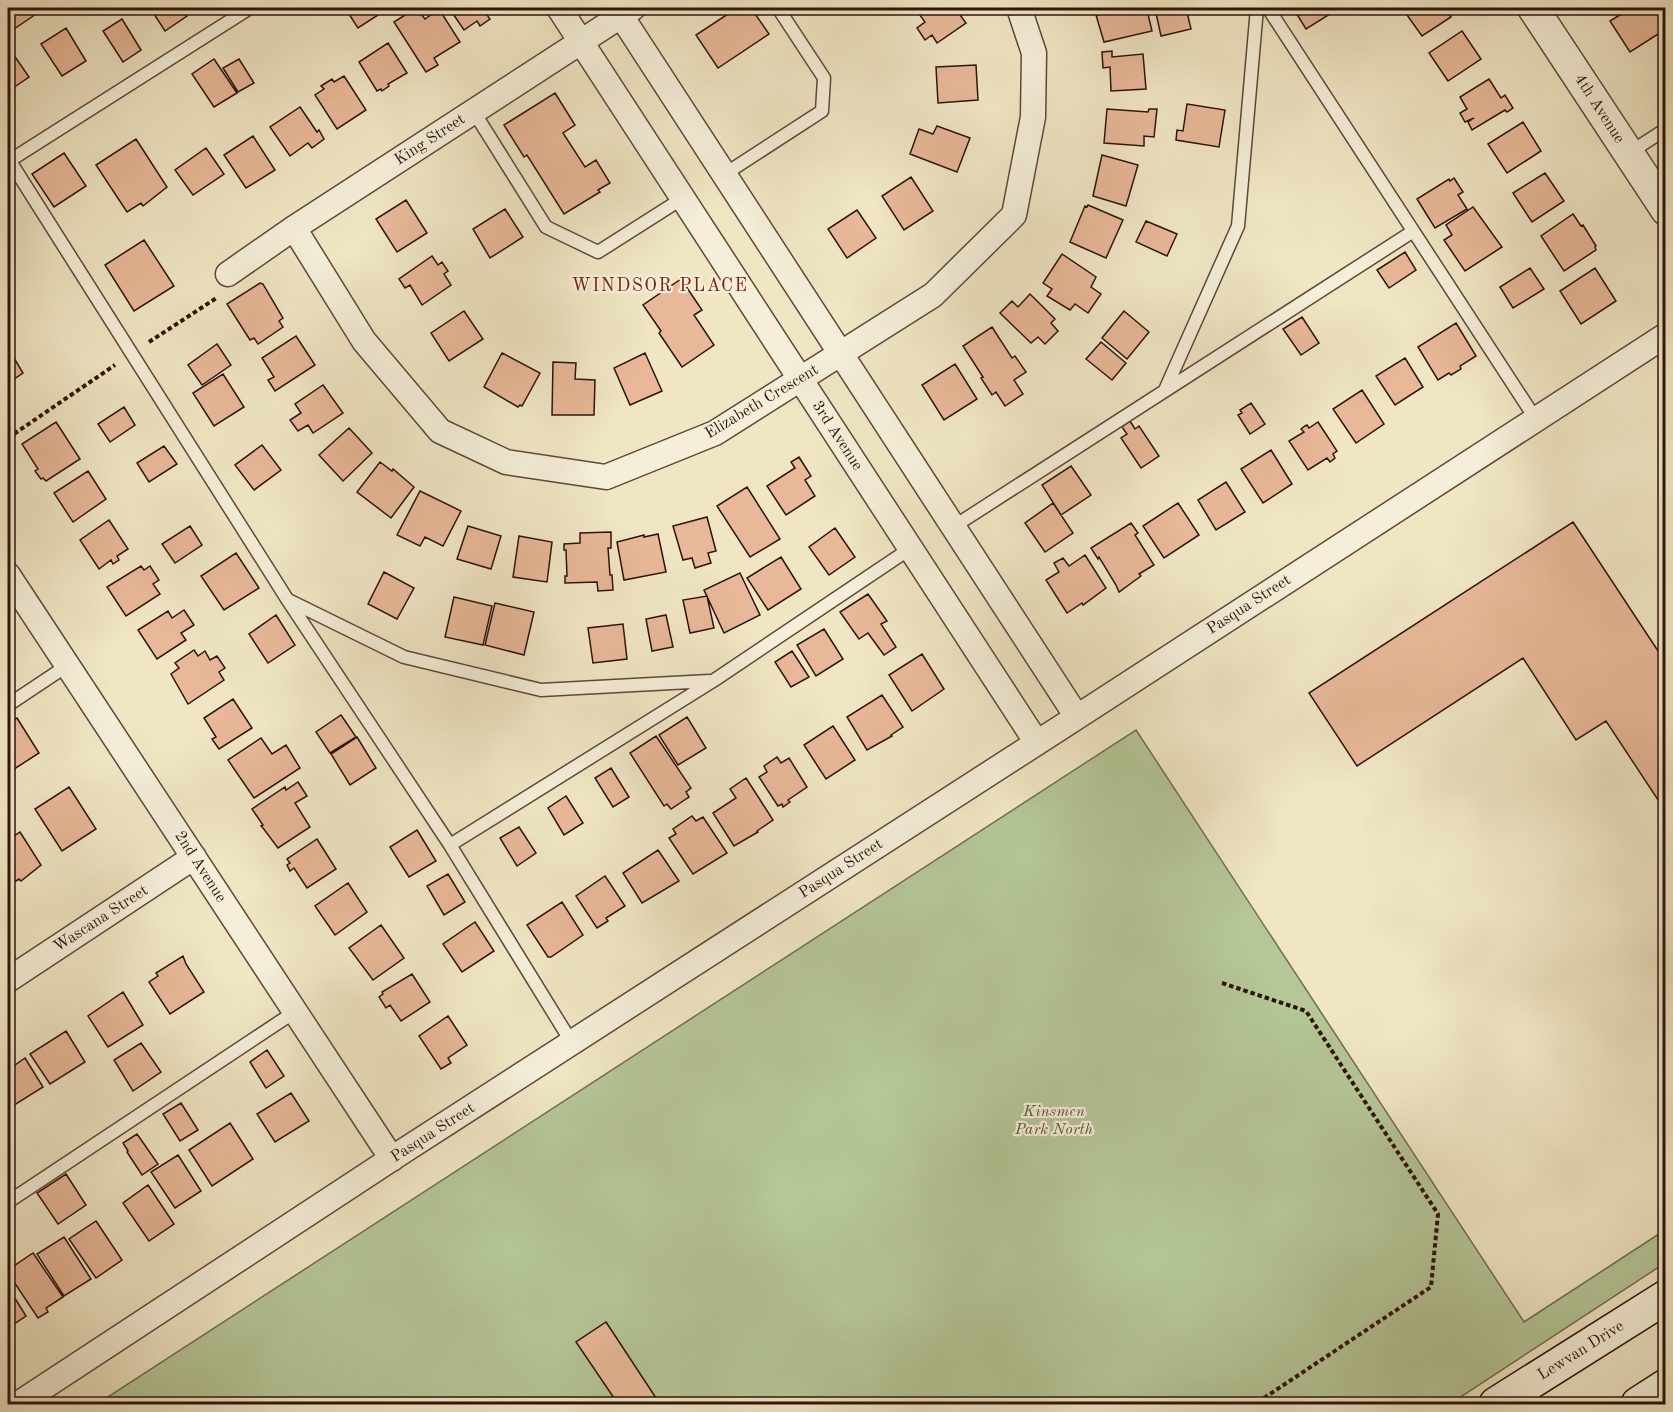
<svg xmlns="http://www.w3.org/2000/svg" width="1673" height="1412" font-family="'Old Standard TT',serif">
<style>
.green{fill:#b5c697;stroke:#706d52;stroke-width:1.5}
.building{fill:#e8b898;stroke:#2c140c;stroke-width:1.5}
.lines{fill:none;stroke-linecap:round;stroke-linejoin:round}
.service-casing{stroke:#5d483a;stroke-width:15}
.minor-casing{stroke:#5d483a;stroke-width:27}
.tertiary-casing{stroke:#5d483a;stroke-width:33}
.secondary-casing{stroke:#2c140c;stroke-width:36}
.path{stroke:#2c140c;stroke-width:4;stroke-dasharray:4.5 3;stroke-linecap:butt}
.service{stroke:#f5efd9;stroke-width:12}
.minor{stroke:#f5efd9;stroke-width:24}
.tertiary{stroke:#f5efd9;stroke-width:30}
.secondary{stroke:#f5efd9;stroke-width:33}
.labels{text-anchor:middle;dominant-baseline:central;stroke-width:4.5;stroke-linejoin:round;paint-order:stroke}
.street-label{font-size:16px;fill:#2c140c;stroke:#f5efd9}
.park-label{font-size:16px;font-style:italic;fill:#5c523d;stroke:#f5efd9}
.neighbourhood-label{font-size:18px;letter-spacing:1.5px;fill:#7a1f14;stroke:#f5efd9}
</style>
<rect width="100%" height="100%" fill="#f0e6c4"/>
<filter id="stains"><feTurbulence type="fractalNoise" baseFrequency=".00333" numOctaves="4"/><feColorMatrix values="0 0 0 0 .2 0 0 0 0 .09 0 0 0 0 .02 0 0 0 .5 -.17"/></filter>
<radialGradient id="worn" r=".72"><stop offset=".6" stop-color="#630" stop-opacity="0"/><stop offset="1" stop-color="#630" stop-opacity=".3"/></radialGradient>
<!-- green -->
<path class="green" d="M1136,730L1524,1322L1665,1230V1263L1450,1404H97Z"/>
<!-- building -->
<path class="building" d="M8,8H40L42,10L14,29L8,20Z
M150,8H181L187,16L165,31Z
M345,8H373L378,15L358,28Z
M416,8L425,19L439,9L460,42L434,58L438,65L426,72L394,22Z
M449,8H498L487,15L490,19L480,26L477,21L464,30Z
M737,8H751L769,34L718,68L696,35Z
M928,8H955L966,23L937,43L932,35L925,40L917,28L925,22L919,14Z
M1096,8H1136L1137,13L1147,10L1152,31L1104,42L1096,15H1098Z
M1186,8L1191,29L1161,36L1156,13Z
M1293,8H1327L1330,14L1306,29Z
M1402,8H1445L1451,17L1422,36Z
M1631,8H1658L1666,19V29L1630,52L1610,21Z
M122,19L141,50L123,62L103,31Z
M66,28L86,61L62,76L41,44Z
M1462,31L1481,59L1448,81L1429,53Z
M388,43L407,73L388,84L389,86L382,91L381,89L377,91L359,62Z
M9,48L29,77L10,90L8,86V49Z
M1112,51V57L1143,54L1146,89L1111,91L1110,67L1103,68L1102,52Z
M214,59L237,93L214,107L192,74Z
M239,59L254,83L238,92L223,68Z
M976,65L978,100L938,103L936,67Z
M344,76L366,110L337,129L315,95L324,89L321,86L332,79L334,82Z
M1489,79L1501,98L1505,95L1513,108L1507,112L1505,110L1472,130L1468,122L1474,118L1465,122L1460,113L1467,109L1460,97Z
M555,93L575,125L563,133L585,167L596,160L610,183L598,190L600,192L564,214L527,155L524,157L504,125Z
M1187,104L1225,110L1219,147L1176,140L1177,130L1183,131Z
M300,107L317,132L319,130L324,139L312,148L308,143L290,156L270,127Z
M1107,109L1148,112L1149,109H1157L1154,137L1144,136V146L1104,143Z
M1523,122L1541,151L1507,173L1488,144Z
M937,126L970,138L957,172L910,154L919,129L933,134Z
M253,136L275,170L246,188L224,155Z
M136,139L167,187L143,206L141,203L127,212L96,165Z
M206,148L224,174L193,195L175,170Z
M64,153L86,186L54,207L32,174Z
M1102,155L1138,165L1126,206L1093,196Z
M1545,173L1564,201L1532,222L1513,193Z
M911,177L933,211L904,230L882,196Z
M1454,178L1463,192L1458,195L1467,209L1435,228L1417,199L1449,179L1450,181Z
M406,200L427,233L397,252L376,219Z
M1088,205L1123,220L1106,258L1070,242L1085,206L1087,207Z
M1473,207L1502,247L1465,271L1444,240L1452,235L1446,225Z
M505,209L523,237L490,258L473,229Z
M857,210L876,238L847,258L828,229Z
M1573,214L1581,226L1583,225L1596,246L1595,247L1596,250L1564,271L1541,236Z
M1146,221L1177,234L1167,256L1136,242Z
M144,240L174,286L134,311L105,265Z
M1405,252L1416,270L1389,288L1377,270Z
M1062,254L1096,277L1091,287L1101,294L1088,313L1075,304L1070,310L1047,296L1052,289L1043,283Z
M432,256L438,265L442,262L448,271L444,274L451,285L422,305L410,285L405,288L399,279Z
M1530,268L1544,289L1513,308L1500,287Z
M1595,268L1616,301L1581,324L1560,291Z
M681,279L702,310L694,315L714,345L682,367L659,333L661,331L643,305Z
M260,283L263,284L283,318L279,321L283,327L258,344L254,338L250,340L227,304Z
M1030,294L1055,319L1051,323L1058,331L1045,344L1038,337L1031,343L1000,313L1012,301L1018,307Z
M464,311L483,339L449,361L431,333Z
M1124,311L1149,332L1127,359L1102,338Z
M1302,317L1319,343L1301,355L1283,329Z
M1456,323L1476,356L1460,366L1461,369L1451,375L1449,373L1438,380L1418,347Z
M992,327L1012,358L1015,356L1026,372L1014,380L1023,394L1005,406L996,392L992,395L981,378L983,377L963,346Z
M296,336L315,365L275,391L268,380L274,377L262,358Z
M1101,342L1126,363L1112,380L1086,359Z
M217,344L231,365L202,385L188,365Z
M8,348L23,373L8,383Z
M502,353L540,373L522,406L520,405L518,407L484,387Z
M645,353L662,391L630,405L614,368Z
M1405,358L1423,387L1395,405L1376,376Z
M553,362L576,363L575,379L595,380L594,415H552Z
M955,364L977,399L944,420L922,385Z
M223,374L244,407L214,426L193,393Z
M323,385L343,413L313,433L308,425L298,431L290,420L301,413L295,404Z
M1362,390L1384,424L1356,443L1333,409Z
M1251,403L1265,424L1250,434L1238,415L1242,413L1240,410Z
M124,407L135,425L110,442L98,424Z
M1130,421L1135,429L1139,426L1159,456L1141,468L1121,438L1127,434L1122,427Z
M56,422L80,459L46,481L43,478L41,479L35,471L38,469L22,444Z
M1318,422L1337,451L1333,454L1335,458L1330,462L1327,458L1308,470L1289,441L1304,432L1301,429L1305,426L1307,425L1309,428Z
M349,428L372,453L343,481L319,455Z
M262,445L281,470L254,490L235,465Z
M164,446L177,464L149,482L137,463Z
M1271,450L1292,484L1263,503L1241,469Z
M799,457L811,476L805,480L815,496L786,515L767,486L795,468L791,462Z
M380,462L392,471L393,469L414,487L391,518L357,492Z
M1071,466L1091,495L1061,515L1042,485Z
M88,471L106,499L73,522L54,493Z
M1226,482L1245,512L1216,530L1198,500Z
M747,487L780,539L750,557L717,506Z
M420,491L461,511L443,546L425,537L420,546L397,535Z
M1053,503L1073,533L1045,552L1025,523Z
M1178,503L1199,535L1164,558L1143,526Z
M707,517L716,551L708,553L711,563L695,568L692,558L683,560L673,526Z
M109,520L128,549L117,556L119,560L113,564L111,560L99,569L80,540Z
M1573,522L1666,663V812L1606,721L1576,740L1523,658L1357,766L1309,693Z
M1131,523L1138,533L1135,535L1154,565L1139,574L1141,576L1119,592L1116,585L1099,557L1098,559L1091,548Z
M190,526L202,545L175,563L162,544Z
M468,526L501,536L491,569L457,559Z
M835,528L855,557L829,575L809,547Z
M611,532V548H608L610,575H612L613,590L598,591L597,582L565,583V576H567L566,550H564V544L580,543V533Z
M658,534L666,572L624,580L617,542L644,535V537Z
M519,536L552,542L547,582L513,577Z
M236,553L259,588L224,610L201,576Z
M1085,555L1106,588L1083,605L1082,603L1067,613L1046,580L1059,572L1054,563L1063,558L1069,566Z
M781,557L801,589L768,610L747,578Z
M141,566L144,570L150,566L159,580L153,584L160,594L126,616L107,587Z
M384,572L414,588L397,619L368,604Z
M740,573L760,615L724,633L704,590Z
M868,594L887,621L881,624L896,647L884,655L868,633L859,639L840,612Z
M707,596L714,628L690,633L683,600Z
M454,597L492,606L483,645L445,637Z
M495,603L534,612L524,655L485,645Z
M184,610L194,625L181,633L186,640L157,659L138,630L168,611L172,618Z
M276,615L295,645L268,663L249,634Z
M666,615L673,647L652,651L646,619Z
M623,624L627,659L593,663L588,628Z
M824,629L843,659L816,676L797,645Z
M194,650L198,656L205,651L210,660L217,656L225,668L219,672L224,680L188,704L171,674L179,668L175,663Z
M792,651L809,677L791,687L775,662Z
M922,654L944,689L912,711L889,675Z
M882,695L903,727L891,735L892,736L867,750L847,717Z
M233,699L252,728L219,749L212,739L216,737L204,718Z
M341,715L356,737L330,753L316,732Z
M687,717L706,748L678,765L659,735Z
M17,718L39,753L8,773V724Z
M833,726L855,760L826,779L804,745Z
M656,736L691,788L686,792L689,797L671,809L667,804L664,806L630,753Z
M357,737L376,768L350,785L331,754Z
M261,738L272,754L286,745L300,768L254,798L228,760Z
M777,757L781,763L789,758L807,787L788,800L790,802L783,807L782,804L778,806L759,777L767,772L764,766Z
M611,768L629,797L613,807L595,778Z
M746,778L773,820L757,831L758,832L734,846L713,813L736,798L730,789Z
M298,782L307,796L295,803L310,827L278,848L263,828L261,826L263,825L252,809L285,787L286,790Z
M69,787L96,829L62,851L35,809Z
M566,796L583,823L564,835L548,808Z
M692,816L696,821L703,817L727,853L693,874L669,838L676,834L673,829Z
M519,827L536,853L517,866L500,838Z
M417,830L436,861L409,877L390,847Z
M20,832L41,865L21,881L19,879L8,886V840Z
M317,839L336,869L307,888L294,868L290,871L287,865L290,863L287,859Z
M658,850L679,881L642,903L623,873Z
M448,874L465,902L444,915L427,886Z
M605,876L625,906L606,918L608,921L597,928L576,896Z
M348,883L367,912L335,935L315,906Z
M562,902L583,935L551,957H548L527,925Z
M475,922L494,951L462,972L443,944Z
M381,925L404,958L373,980L349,948Z
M183,956L186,964L204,992L170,1014L149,982L158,976L156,973Z
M412,974L430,1002L401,1021L390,1005L386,1008L379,997L383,994L382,992Z
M123,992L143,1025L108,1047L88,1016Z
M448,1016L467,1045L448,1058L451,1063L441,1069L419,1036Z
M66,1031L85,1062L50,1084L30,1054Z
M141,1043L161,1072L133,1091L114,1060Z
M267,1050L284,1076L266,1088L250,1062Z
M25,1058L43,1087L8,1109V1070Z
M291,1093L309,1121L275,1142L257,1114Z
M181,1103L198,1130L180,1141L163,1114Z
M230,1123L253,1159L212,1186L189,1150Z
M137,1134L158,1164L142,1175L127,1152L128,1151L123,1143Z
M178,1155L201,1191L175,1208L151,1172Z
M66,1174L86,1205L58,1224L37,1193Z
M148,1185L174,1224L149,1241L123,1203Z
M96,1221L122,1260L96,1278L69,1239Z
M64,1237L91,1279L64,1296L37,1254Z
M33,1253L63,1297L46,1308L48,1312L38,1318L8,1273V1270Z
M8,1287L26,1316L8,1328Z
M606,1322L660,1404H618L576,1342Z"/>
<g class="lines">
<defs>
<path id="service" d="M1268,8L1535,418
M474,112L546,227L598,252L683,198
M1629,153L1666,129
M8,158L287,599L450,845L572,1043
M9,161L250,8
M725,174L822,111L824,78L778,8
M1165,390L1238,226L1257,8
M953,527L1412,232
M288,600L404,657L541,690L709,681
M8,705L68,665
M450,845L713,681L911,548
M8,1202L296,1011"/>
<path id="minor" d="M559,8L1037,743
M616,8L1077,717
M294,228L364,341L440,431L506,462L606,477L715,433L933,295L1014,215L1033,117L1034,53L1019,8
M228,274L294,228L633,8
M8,575L392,1159
M8,980L194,857
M18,1404L405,1150L1077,717L1666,335"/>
<path id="tertiary" d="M1533,8L1666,210"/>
<path id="secondary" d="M1496,1404L1666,1297
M1638,1404L1666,1386"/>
</defs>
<!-- service casing -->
<use href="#service" class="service-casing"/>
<!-- minor casing -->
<use href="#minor" class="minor-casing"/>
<!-- tertiary casing -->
<use href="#tertiary" class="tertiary-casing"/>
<!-- secondary casing -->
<use href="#secondary" class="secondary-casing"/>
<!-- path -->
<path class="path" d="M149,342L218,297
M8,438L115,365
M1222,983L1306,1011L1438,1214L1431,1287L1255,1404"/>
<!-- service -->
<use href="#service" class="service"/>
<!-- minor -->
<use href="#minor" class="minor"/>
<!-- tertiary -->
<use href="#tertiary" class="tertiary"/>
<!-- secondary -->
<use href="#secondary" class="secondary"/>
</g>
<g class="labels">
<!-- street labels -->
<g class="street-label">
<text transform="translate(1599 109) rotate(57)">4th Avenue</text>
<text transform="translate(430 140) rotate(-33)">King Street</text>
<text transform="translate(762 402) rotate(-31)">Elizabeth Crescent</text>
<text transform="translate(837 436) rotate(57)">3rd Avenue</text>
<text transform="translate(1249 605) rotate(-33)">Pasqua Street</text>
<text transform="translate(200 867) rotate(57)">2nd Avenue</text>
<text transform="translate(841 869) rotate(-33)">Pasqua Street</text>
<text transform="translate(101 919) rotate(-33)">Wascana Street</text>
<text transform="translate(433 1133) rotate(-33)">Pasqua Street</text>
<text transform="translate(1581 1351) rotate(-32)">Lewvan Drive</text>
</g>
<!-- park labels -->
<g class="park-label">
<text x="1054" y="1112">Kinsmen<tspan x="1054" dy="18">Park North</tspan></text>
</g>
<!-- neighbourhood labels -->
<g class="neighbourhood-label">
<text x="660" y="286">WINDSOR PLACE</text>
</g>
</g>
<!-- margin -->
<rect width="1673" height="1412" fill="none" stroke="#f0e6c4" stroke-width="30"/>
<rect x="9" y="9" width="1655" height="1394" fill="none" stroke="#2c140c" stroke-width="3"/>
<rect x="15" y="15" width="1643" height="1382" fill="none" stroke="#2c140c" stroke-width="1.5"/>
<rect width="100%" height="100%" filter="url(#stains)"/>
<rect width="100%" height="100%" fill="url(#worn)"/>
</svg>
